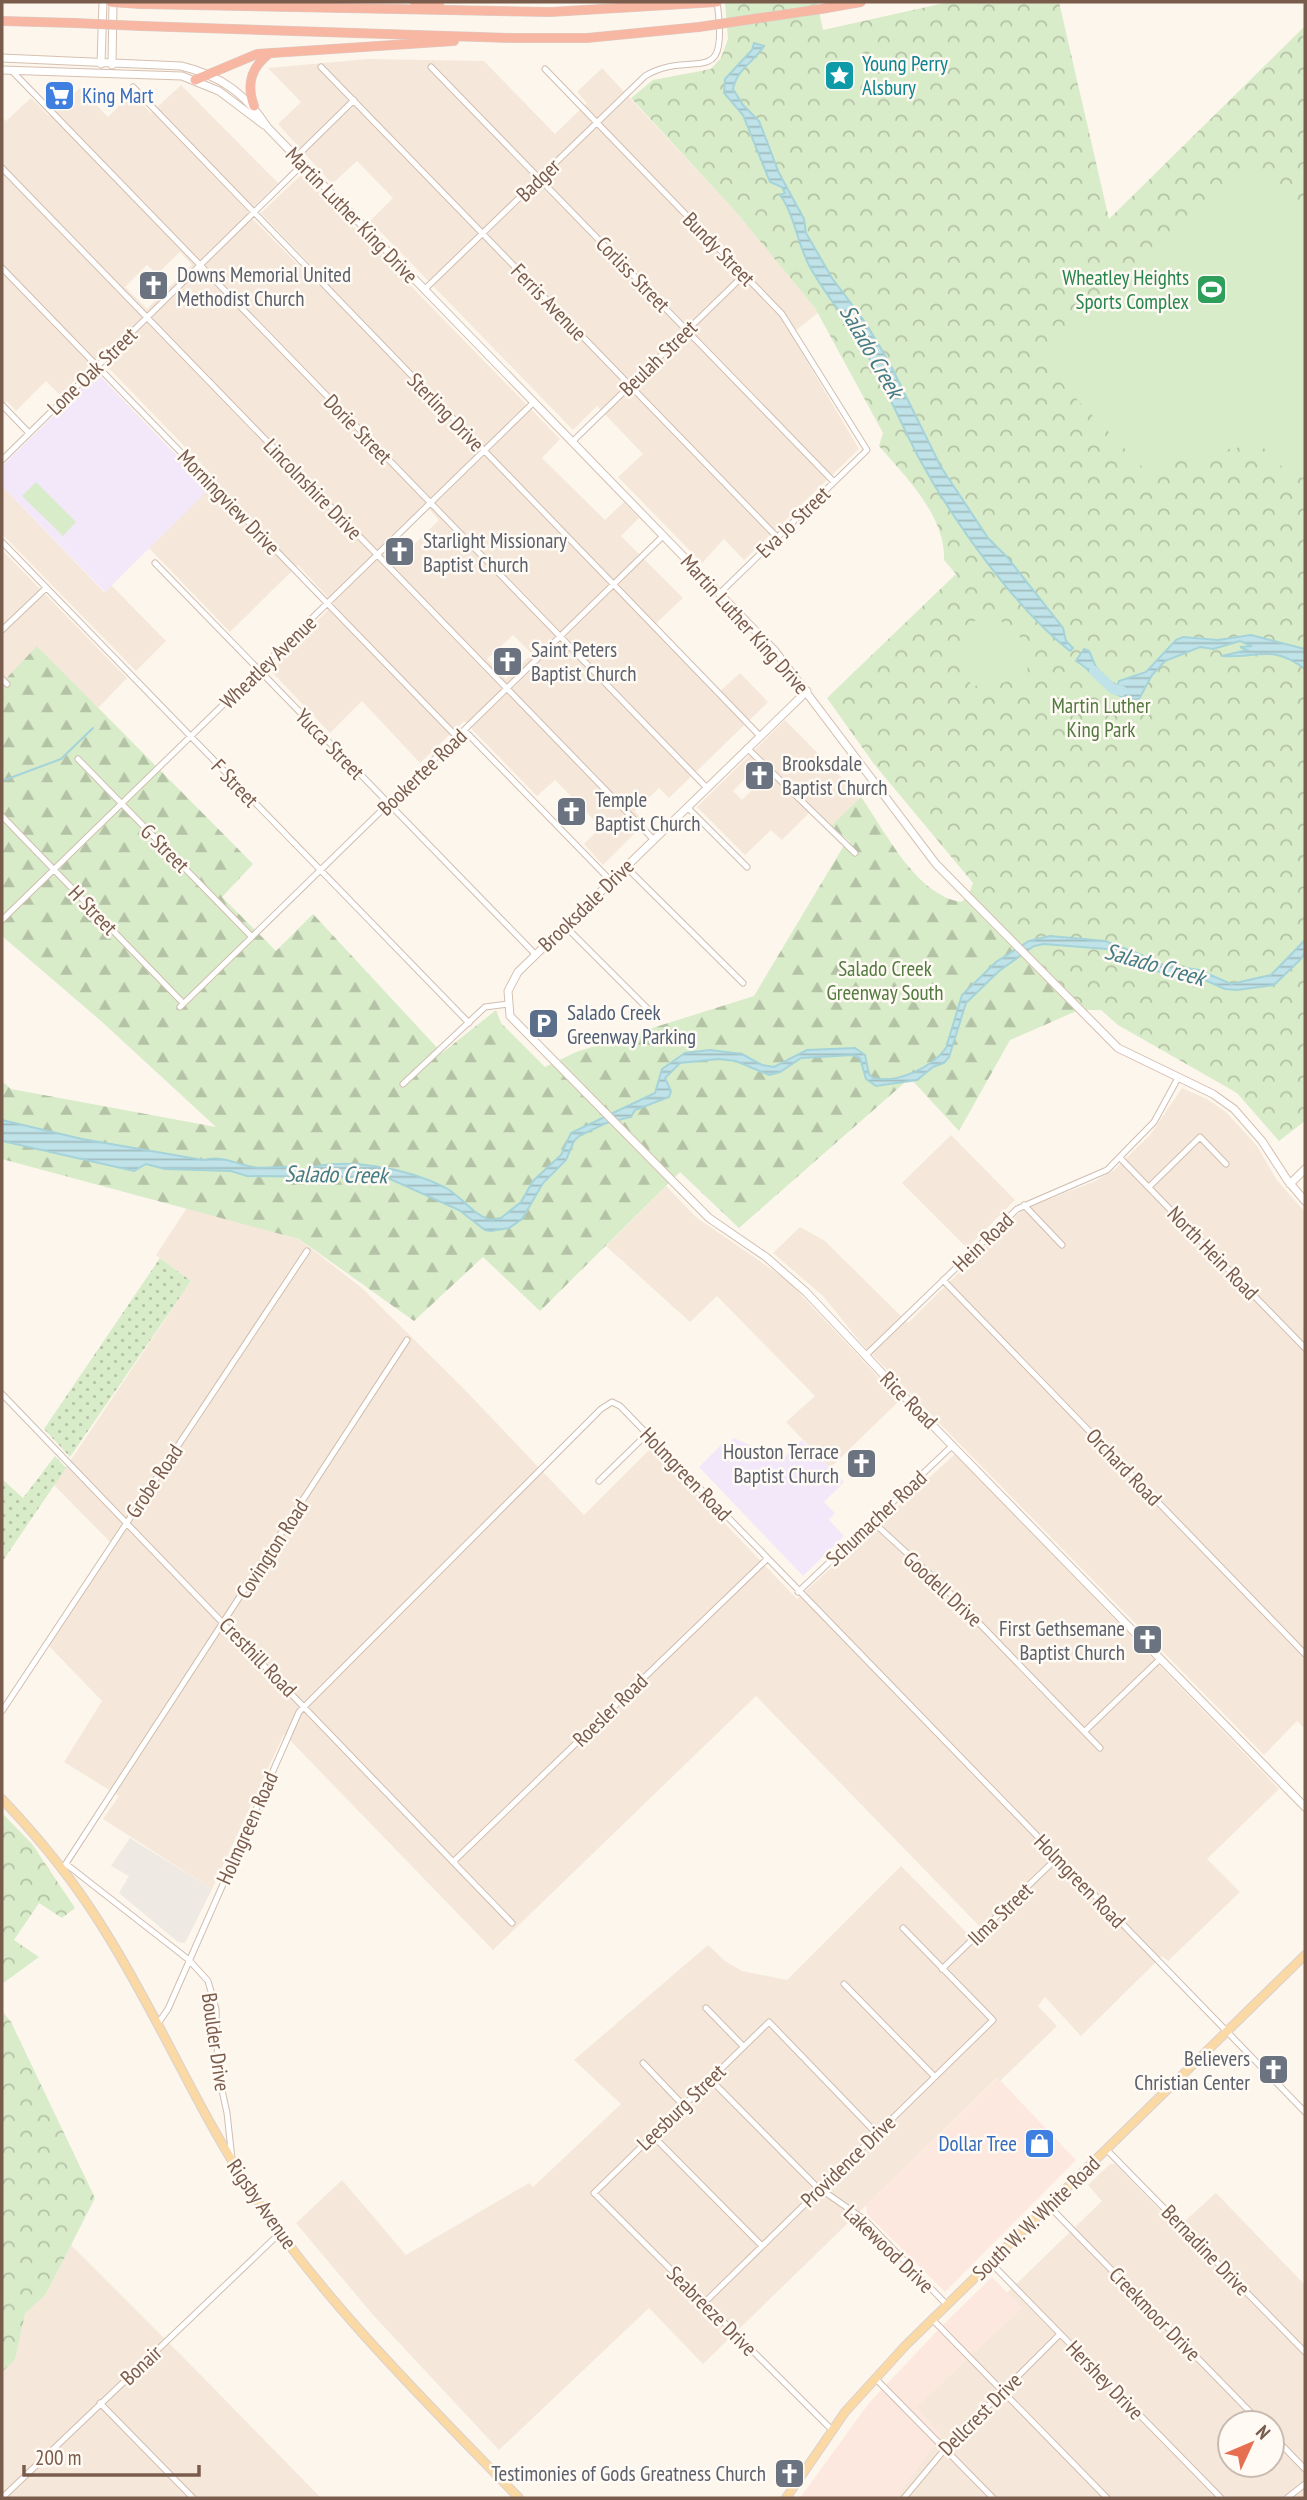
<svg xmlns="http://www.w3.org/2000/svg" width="1307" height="2500" font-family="'PT Sans Narrow',sans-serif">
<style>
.residential{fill:#f5e8da;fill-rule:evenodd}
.commercial{fill:#fde8e0}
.industrial{fill:#efe9e4}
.education{fill:#f3e8fa}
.grass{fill:url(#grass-dots)}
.forest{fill:url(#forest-firs)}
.park{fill:url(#park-crowns)}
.pitch{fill:#d8ecc9}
.water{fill:url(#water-rules);stroke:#a5d3da;stroke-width:2}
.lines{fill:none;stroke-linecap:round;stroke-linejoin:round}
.stream{stroke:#a5d3da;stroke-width:2}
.river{stroke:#bfe3e8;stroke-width:10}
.street-casing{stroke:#d1beb0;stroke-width:7}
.secondary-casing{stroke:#d6c0b0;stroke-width:9}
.primary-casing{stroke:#dad1cd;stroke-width:10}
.highway-casing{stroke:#dad1cd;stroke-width:10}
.street{stroke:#fff;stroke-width:5}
.secondary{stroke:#fff;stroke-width:7}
.primary{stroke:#fbd9a5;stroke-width:8}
.highway{stroke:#f7b7a3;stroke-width:9}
.highway-bridge-casing{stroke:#dad1cd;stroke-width:10;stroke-linecap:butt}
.highway-bridge{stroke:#f7b7a3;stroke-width:9}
.labels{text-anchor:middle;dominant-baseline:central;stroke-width:5;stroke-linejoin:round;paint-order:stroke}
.culture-label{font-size:21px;fill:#0d838f;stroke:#fffaf3;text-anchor:start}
.shop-label{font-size:21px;fill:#366cbe;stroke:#fffaf3;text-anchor:start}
.street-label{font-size:21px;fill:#7a5c4d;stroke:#fffaf3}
.worship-label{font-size:21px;fill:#5b616d;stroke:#fffaf3;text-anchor:start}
.leisure-label{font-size:21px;fill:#27864d;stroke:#fffaf3;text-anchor:end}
.park-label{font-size:21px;fill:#537a41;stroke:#fffaf3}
.service-label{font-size:21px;fill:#4e5e75;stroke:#fffaf3;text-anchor:start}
.water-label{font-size:23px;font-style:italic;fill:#437c86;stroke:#fffaf3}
</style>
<defs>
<pattern id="grass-dots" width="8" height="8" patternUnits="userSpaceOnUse" patternTransform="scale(1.75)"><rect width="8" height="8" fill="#d8ecc9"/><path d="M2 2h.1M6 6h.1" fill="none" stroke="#b4c2a5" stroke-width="1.8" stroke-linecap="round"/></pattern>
<pattern id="forest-firs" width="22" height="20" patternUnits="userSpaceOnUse" patternTransform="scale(1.75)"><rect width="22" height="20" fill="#d8ecc9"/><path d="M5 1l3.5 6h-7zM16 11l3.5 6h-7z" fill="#b4c2a5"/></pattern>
<pattern id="park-crowns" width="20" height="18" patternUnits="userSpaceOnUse" patternTransform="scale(1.75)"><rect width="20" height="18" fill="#d8ecc9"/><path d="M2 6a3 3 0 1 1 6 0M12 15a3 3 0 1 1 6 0" fill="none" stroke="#b4c2a5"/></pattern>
<pattern id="water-rules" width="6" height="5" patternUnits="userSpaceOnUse" patternTransform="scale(1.75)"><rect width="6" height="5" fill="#bfe3e8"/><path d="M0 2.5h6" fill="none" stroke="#a0bbbe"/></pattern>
</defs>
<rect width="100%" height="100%" fill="#fdf6ec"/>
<!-- residential -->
<path class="residential" d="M369,59L484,61L555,134L587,103L577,92L602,68L736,212L815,308L818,313L791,334L859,449L744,560L724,539L702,563L618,477L643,454L597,406L573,430L370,221L393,198L357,161L332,184L278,124L301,102L268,68Z
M181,85L278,183L247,213L319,286L325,280L261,213L300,176L305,177L560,439L542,458L605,520L624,502L639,518L621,536L683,598L651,628L716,695L740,673L768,702L669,798L659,788L635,811L645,823L603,865L584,844L601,827L555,780L537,796L464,721L420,763L362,701L330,733L269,669L334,604L298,565L230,632L149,548L217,480L98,357L60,395L46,381L16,411L7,401L2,406V117L6,121L31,98L49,116L80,88L108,117L132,93L151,113ZM180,252L192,265L147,309L125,287L147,265L157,274ZM429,509L439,520L394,564L385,553ZM513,635L532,654L506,679L487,659Z
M2,486L104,592L111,585L166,641L136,671L2,534Z
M2,550L127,678L98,708L38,647L2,683Z
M785,720L861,797L831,826L813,809L782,840L771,830L745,855L697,807ZM758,765L768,774L742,800L733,791Z
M1182,1088L1207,1099L1226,1112L1257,1146L1276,1179L1305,1212V1729L1297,1721L1264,1755L862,1344L823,1296L773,1253L800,1227L825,1241L908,1323L1022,1210L1095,1181L1114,1170L1150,1135Z
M951,1135L1015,1200L967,1248L902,1183Z
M666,1186L696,1217L787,1280L900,1400L830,1468L786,1422L815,1396L717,1296L690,1322L606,1246Z
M187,1208L299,1239L362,1288L464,1389L584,1515L652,1447L797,1599L955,1454L1279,1789L1207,1859L1240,1892L1168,1961L1162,1956L1081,2036L1045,1997L1038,2006L1057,2026L1000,2081L997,2078L703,2364L649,2308L499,2450L374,2316L296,2223L342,2180L406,2255L529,2183L533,2187L621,2104L574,2060L708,1945L725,1961L742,1971L787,1980L901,1866L978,1944L987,1934L756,1696L493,1950L284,1734L212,1889L103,1819L119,1796L64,1762L102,1701L48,1645L113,1545L54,1485L191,1281L156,1255Z
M1110,2164H1115L1177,2228L1216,2193L1305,2285V2498H896L940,2436L916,2407L1021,2308L1007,2293L1102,2201L1088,2185ZM1230,2423H1272V2465H1230Z
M71,2245L184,2358L321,2498H2V2372L15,2360L25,2314L46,2294Z"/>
<!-- commercial -->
<path class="commercial" d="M998,2078L1076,2160L945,2292L867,2214L866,2205Z
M992,2277L1022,2308L971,2355L942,2326Z
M939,2329L967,2359L916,2407L941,2435L896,2498H800L869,2403Z"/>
<!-- industrial -->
<path class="industrial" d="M130,1838L212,1889L185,1943L178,1942L119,1893L129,1876L111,1866Z"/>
<!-- education -->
<path class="education" d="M97,373L209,489L105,592L2,486V466Z
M734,1438L782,1459L802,1440L844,1482L824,1502L835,1513L829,1520L844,1536L803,1576L699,1467L721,1445H727Z"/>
<!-- grass -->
<path class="grass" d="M160,1258L191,1281L70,1457L44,1429Z
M55,1456L66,1468L2,1562V1479L23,1498Z"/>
<!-- forest -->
<path class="forest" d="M37,646L253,864L222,897L276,951L313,914L442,1053L496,1010L501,1023L545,1067L576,1052L754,996L843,847L850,842L831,826L861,797C886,832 915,894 961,902L968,896L1079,1010L1010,1040L959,1131L910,1078L739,1228L680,1172L540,1311L483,1257L414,1321L299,1239L2,1159V1081L11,1089L216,1127L101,1021L2,936V683Z"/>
<!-- park -->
<path class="park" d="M725,2H817L823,30L949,2H1059L1109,219L1305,26V1121L1279,1141L1237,1093L1118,1025L1101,1010H1079L968,896L973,883L874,764L827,698L956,574L944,560C946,517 906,477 879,446L883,433L815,308L736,212L631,98L653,80L711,69L721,58L728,39Z
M2,1813L32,1844L75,1908L62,1918L39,1903L14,1940L39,1957L2,1984Z
M2,2011L11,2022L95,2198L46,2294L25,2314L15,2360L2,2372Z"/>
<!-- pitch -->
<path class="pitch" d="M1253,160L1305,215V478L1290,475L1260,444L1174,458L1153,478L1042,363Z
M36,482L76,522L63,536L22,496Z
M990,609L1002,622L1013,627L1034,656L1028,661L1027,674L1010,678L1004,683L1001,680L971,687L959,633Z"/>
<!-- water -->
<path class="water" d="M754,43L764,46C754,62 737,69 733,89L743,105L759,121L779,173L804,219L806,233L832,278L865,322L889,362L941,467L988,538L1007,557L1063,628L1066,641L1073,648L1070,651C1015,608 954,522 920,460C902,426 887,390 868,356C852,325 827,298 810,267C797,244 795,215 780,195L785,193L782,187L770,182L743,115L724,93L725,79L752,50Z
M1251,635L1305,649V669C1271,643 1256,659 1222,656L1247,650L1240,647L1252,646L1240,641L1213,649L1200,647L1165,661L1152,675L1139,699C1109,701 1099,674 1076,661L1084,649L1089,651C1096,664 1098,684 1116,689L1119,681L1146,672L1176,640L1183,637L1218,640Z
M1305,934V952L1301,959L1274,985L1237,990L1225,989L1198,977L1148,970L1107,949L1044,944L1034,946L999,971L966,1003L949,1057L944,1063L933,1067L917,1080L876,1086L866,1079L860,1058L853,1055L801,1058L780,1072L769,1075L736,1061L719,1059L680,1063L665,1078L671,1091L669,1097L635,1110L631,1117L606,1123L579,1136L574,1141L566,1160L543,1183L522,1219L509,1228L491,1231L485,1230L459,1210L388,1178L247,1176L231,1171L165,1169L146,1164L134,1171L2,1141V1120L82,1139L203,1160C222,1155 235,1164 253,1167C270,1170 287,1163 303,1170C344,1156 407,1168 446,1188C462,1197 472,1214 490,1220L501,1218L521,1202L533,1181L561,1155L571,1133L655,1093L662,1069L685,1053L710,1050L742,1054L762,1065L774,1067L807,1050L855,1048L865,1055L869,1074L873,1078C898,1084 932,1067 946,1048L962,995L996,962L1029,941L1050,936L1105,941L1142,955L1153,963L1199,970L1231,984L1271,975L1305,940Z"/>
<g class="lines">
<!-- stream -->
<path class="stream" d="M2,781L61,759L93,728"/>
<!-- river -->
<path class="river" d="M1094,671L1113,689L1122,691"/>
<defs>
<path id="street" d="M321,67L777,537
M431,67L834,482
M545,69L782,314L867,450L719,594
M11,70L707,788
M133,87L760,736
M296,157L354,100
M2,168L654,840
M2,268L457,737
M424,290L645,76C694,47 730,94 717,2
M2,405L29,433
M572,442L744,275
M2,460L303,164
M2,542L469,1023
M155,563L536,955
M2,630L46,588
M2,679L7,684
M464,730L611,881
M747,748L855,853
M78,759L252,937
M687,807L747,867
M2,816L183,1003
M626,867L743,983
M2,920L533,403
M565,926L651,1012
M180,1007L663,536
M403,1084L485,1007L508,1004
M1120,1158L1305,1348
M1149,1187L1200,1137L1226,1164
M1024,1205L1062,1245
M943,1280L1305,1654
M865,1356L1017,1209L1107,1170L1154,1122L1178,1078
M2,1394L512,1923
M599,1481L647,1434
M873,1522L945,1588L1100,1748
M798,1592L953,1445
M2,1711L307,1251
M1085,1731L1160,1659
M453,1862L767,1559
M66,1864L189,1960L208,1981L216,2009L218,2072L227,2113L232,2159
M63,1868L407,1340
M942,1969L1057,1858
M844,1984L935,2077
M706,2008L743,2046
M157,2025L168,2009L299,1712L601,1409L612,1402L620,1406L1305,2112
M643,2063L683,2105
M710,2079L816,2186L865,2220L947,2305
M652,2135L762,2246
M1106,2149L1305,2352
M1048,2205L1261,2423
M990,2262L1221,2498
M704,2303L993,2020L903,1928
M932,2319L1107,2498
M875,2378L993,2498
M100,2403L193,2498
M831,2429L594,2193L769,2022L877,2134
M1272,2435L1305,2469
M2,2498L280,2233
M904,2498L945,2449L1060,2334
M1287,2498L1305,2484"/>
<path id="secondary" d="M2,58L181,66C220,75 246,94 268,128L775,651L936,864L1118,1048L1213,1094L1234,1109L1262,1141L1288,1181L1305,1201
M101,64L103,2
M112,65L113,2
M2,70L182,76L219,91L264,125
M807,691L518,972L508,991L510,1016L709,1218L766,1257L806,1292L898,1390L1305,1807
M1290,1184L1305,1169"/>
<path id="primary" d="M2,1799C40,1839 74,1881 103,1928C159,2016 198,2113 257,2200C327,2305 431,2407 519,2498
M786,2498L845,2412L905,2346L1305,1955"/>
<path id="highway" d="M415,2L440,7
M140,4L551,12L717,2
M821,9L861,2
M2,21L75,23
M141,26L513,38H587L699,27
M195,80L257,54L454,41
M254,106C246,84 251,67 270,53"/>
</defs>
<!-- street casing -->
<use href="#street" class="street-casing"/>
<!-- secondary casing -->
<use href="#secondary" class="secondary-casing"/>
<!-- primary casing -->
<use href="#primary" class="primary-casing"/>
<!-- highway casing -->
<use href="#highway" class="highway-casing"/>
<!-- street -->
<use href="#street" class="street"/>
<!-- secondary -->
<use href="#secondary" class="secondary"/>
<!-- primary -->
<use href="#primary" class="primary"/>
<!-- highway -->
<use href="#highway" class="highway"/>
<defs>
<path id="highway-bridge" d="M111,2L140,4
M75,23L141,26
M699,27L821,9"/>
</defs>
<!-- highway-bridge casing -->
<use href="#highway-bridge" class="highway-bridge-casing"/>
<!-- highway-bridge -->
<use href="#highway-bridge" class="highway-bridge"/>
</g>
<!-- icons -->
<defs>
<symbol id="sight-square" viewBox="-11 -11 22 22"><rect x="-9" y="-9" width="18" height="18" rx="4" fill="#0f9aa8" stroke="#fffaf3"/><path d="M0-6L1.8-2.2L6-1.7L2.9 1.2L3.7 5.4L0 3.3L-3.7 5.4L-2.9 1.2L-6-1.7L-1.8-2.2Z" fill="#fff"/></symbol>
<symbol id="supermarket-square" viewBox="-11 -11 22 22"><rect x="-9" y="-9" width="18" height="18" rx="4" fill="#3f7fe0" stroke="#fffaf3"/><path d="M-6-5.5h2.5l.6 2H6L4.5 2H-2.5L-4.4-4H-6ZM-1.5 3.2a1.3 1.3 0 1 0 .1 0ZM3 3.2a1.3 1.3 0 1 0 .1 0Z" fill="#fff"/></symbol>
<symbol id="church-square" viewBox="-11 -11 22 22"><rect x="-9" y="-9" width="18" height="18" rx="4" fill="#6b7280" stroke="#fffaf3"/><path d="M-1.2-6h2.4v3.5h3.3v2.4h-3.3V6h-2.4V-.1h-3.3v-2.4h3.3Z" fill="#fff"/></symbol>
<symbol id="stadium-square" viewBox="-11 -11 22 22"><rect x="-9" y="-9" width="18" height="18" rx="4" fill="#2e9e5b" stroke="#fffaf3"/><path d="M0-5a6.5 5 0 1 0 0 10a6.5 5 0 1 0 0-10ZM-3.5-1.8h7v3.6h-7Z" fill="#fff"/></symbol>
<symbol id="parking-square" viewBox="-11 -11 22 22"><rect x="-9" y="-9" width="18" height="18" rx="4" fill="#5c6f8a" stroke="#fffaf3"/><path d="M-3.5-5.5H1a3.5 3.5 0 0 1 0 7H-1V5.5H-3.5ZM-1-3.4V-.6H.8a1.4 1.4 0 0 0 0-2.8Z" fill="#fff"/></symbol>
<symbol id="shop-square" viewBox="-11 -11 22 22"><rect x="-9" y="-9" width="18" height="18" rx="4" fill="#3f7fe0" stroke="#fffaf3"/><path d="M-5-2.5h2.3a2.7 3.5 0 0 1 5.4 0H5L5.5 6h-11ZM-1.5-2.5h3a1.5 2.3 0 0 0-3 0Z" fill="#fff"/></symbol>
</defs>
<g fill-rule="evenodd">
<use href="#sight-square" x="822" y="58" width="35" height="35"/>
<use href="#supermarket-square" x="42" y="78" width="35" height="35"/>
<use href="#church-square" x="136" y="268" width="35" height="35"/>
<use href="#stadium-square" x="1194" y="272" width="35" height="35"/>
<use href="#church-square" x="382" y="534" width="35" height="35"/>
<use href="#church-square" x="490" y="644" width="35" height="35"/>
<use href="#church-square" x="742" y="758" width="35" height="35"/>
<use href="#church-square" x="554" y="794" width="35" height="35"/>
<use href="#parking-square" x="526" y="1006" width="35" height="35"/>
<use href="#church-square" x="844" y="1446" width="35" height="35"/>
<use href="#church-square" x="1130" y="1622" width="35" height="35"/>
<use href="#church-square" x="1256" y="2052" width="35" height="35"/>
<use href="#shop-square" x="1022" y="2126" width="35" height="35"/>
<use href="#church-square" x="772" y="2456" width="35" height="35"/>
</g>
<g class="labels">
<!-- culture labels -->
<g class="culture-label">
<text x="862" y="63">Young Perry<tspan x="862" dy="24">Alsbury</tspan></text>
</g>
<!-- shop labels -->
<g class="shop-label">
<text x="82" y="95">King Mart</text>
<text x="1017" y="2143" text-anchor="end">Dollar Tree</text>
</g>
<!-- street labels -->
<g class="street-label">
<text transform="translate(538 180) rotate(-44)">Badger</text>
<text transform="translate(352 215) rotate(46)">Martin Luther King Drive</text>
<text transform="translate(719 249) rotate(46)">Bundy Street</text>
<text transform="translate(633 274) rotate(46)">Corliss Street</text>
<text transform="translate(549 302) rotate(46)">Ferris Avenue</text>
<text transform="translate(658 358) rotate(-44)">Beulah Street</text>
<text transform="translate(92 371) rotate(-44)">Lone Oak Street</text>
<text transform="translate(446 412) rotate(46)">Sterling Drive</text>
<text transform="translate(358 429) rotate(46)">Dorie Street</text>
<text transform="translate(313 489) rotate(46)">Lincolnshire Drive</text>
<text transform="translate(229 502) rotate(46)">Morningview Drive</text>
<text transform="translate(793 522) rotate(-44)">Eva Jo Street</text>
<text transform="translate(745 624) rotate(48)">Martin Luther King Drive</text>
<text transform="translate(268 662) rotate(-44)">Wheatley Avenue</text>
<text transform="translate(330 744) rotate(46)">Yucca Street</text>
<text transform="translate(422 772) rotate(-44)">Bookertee Road</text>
<text transform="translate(235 783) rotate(46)">F Street</text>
<text transform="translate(165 848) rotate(45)">G Street</text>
<text transform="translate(586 905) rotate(-44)">Brooksdale Drive</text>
<text transform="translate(93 910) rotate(46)">H Street</text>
<text transform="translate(983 1242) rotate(-44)">Hein Road</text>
<text transform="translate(1213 1253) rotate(46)">North Hein Road</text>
<text transform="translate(909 1400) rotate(45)">Rice Road</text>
<text transform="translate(1124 1467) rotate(46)">Orchard Road</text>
<text transform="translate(686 1474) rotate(46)">Holmgreen Road</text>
<text transform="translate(154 1481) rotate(-56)">Grobe Road</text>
<text transform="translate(876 1518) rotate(-43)">Schumacher Road</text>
<text transform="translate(272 1549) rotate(-57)">Covington Road</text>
<text transform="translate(943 1589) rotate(43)">Goodell Drive</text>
<text transform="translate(258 1657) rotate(46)">Cresthill Road</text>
<text transform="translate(610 1710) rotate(-44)">Roesler Road</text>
<text transform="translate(247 1828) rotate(-66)">Holmgreen Road</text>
<text transform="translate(1080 1881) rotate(46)">Holmgreen Road</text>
<text transform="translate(1000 1914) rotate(-44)">Ilma Street</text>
<text transform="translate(216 2042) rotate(82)">Boulder Drive</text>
<text transform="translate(681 2107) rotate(-44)">Leesburg Street</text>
<text transform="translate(848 2161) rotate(-44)">Providence Drive</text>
<text transform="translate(262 2204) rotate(55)">Rigsby Avenue</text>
<text transform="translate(1036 2218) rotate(-44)">South W. W. White Road</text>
<text transform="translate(889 2249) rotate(44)">Lakewood Drive</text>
<text transform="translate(1206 2250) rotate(46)">Bernadine Drive</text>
<text transform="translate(712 2311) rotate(45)">Seabreeze Drive</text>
<text transform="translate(1155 2314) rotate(46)">Creekmoor Drive</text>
<text transform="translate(141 2365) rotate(-43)">Bonair</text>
<text transform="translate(1105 2380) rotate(46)">Hershey Drive</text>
<text transform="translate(980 2414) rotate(-45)">Dellcrest Drive</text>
</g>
<!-- worship labels -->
<g class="worship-label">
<text x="177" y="274">Downs Memorial United<tspan x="177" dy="24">Methodist Church</tspan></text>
<text x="423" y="540">Starlight Missionary<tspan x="423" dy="24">Baptist Church</tspan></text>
<text x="531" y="649">Saint Peters<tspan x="531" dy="24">Baptist Church</tspan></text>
<text x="782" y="763">Brooksdale<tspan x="782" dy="24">Baptist Church</tspan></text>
<text x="595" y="799">Temple<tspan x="595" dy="24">Baptist Church</tspan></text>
<text x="839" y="1451" text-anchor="end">Houston Terrace<tspan x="839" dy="24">Baptist Church</tspan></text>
<text x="1125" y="1628" text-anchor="end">First Gethsemane<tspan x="1125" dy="24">Baptist Church</tspan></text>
<text x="1250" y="2058" text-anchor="end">Believers<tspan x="1250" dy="24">Christian Center</tspan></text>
<text x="766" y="2473" text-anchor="end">Testimonies of Gods Greatness Church</text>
</g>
<!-- leisure labels -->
<g class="leisure-label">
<text x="1189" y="277">Wheatley Heights<tspan x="1189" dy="24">Sports Complex</tspan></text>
</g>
<!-- park labels -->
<g class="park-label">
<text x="1101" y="705">Martin Luther<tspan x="1101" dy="24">King Park</tspan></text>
<text x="885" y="968">Salado Creek<tspan x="885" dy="24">Greenway South</tspan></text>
</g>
<!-- service labels -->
<g class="service-label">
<text x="567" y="1012">Salado Creek<tspan x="567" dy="24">Greenway Parking</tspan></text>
</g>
<!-- water labels -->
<g class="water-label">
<text transform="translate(872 351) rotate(60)">Salado Creek</text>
<text transform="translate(1155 964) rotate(16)">Salado Creek</text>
<text transform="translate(336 1174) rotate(1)">Salado Creek</text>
</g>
</g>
<!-- border -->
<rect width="1307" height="2500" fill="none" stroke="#7a5c4d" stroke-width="7"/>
<!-- north arrow -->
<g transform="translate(1251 2444) rotate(46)"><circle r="33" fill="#fffaf3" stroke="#cabbb1" stroke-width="2"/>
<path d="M0-5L12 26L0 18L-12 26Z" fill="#e76f51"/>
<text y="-10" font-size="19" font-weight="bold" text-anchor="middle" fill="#7a5c4d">N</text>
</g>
<!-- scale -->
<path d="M24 2465v10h175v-10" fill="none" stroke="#7a5c4d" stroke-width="3.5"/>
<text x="35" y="2465" font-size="21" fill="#7a5c4d" stroke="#fffaf3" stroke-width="5" paint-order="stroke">200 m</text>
</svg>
